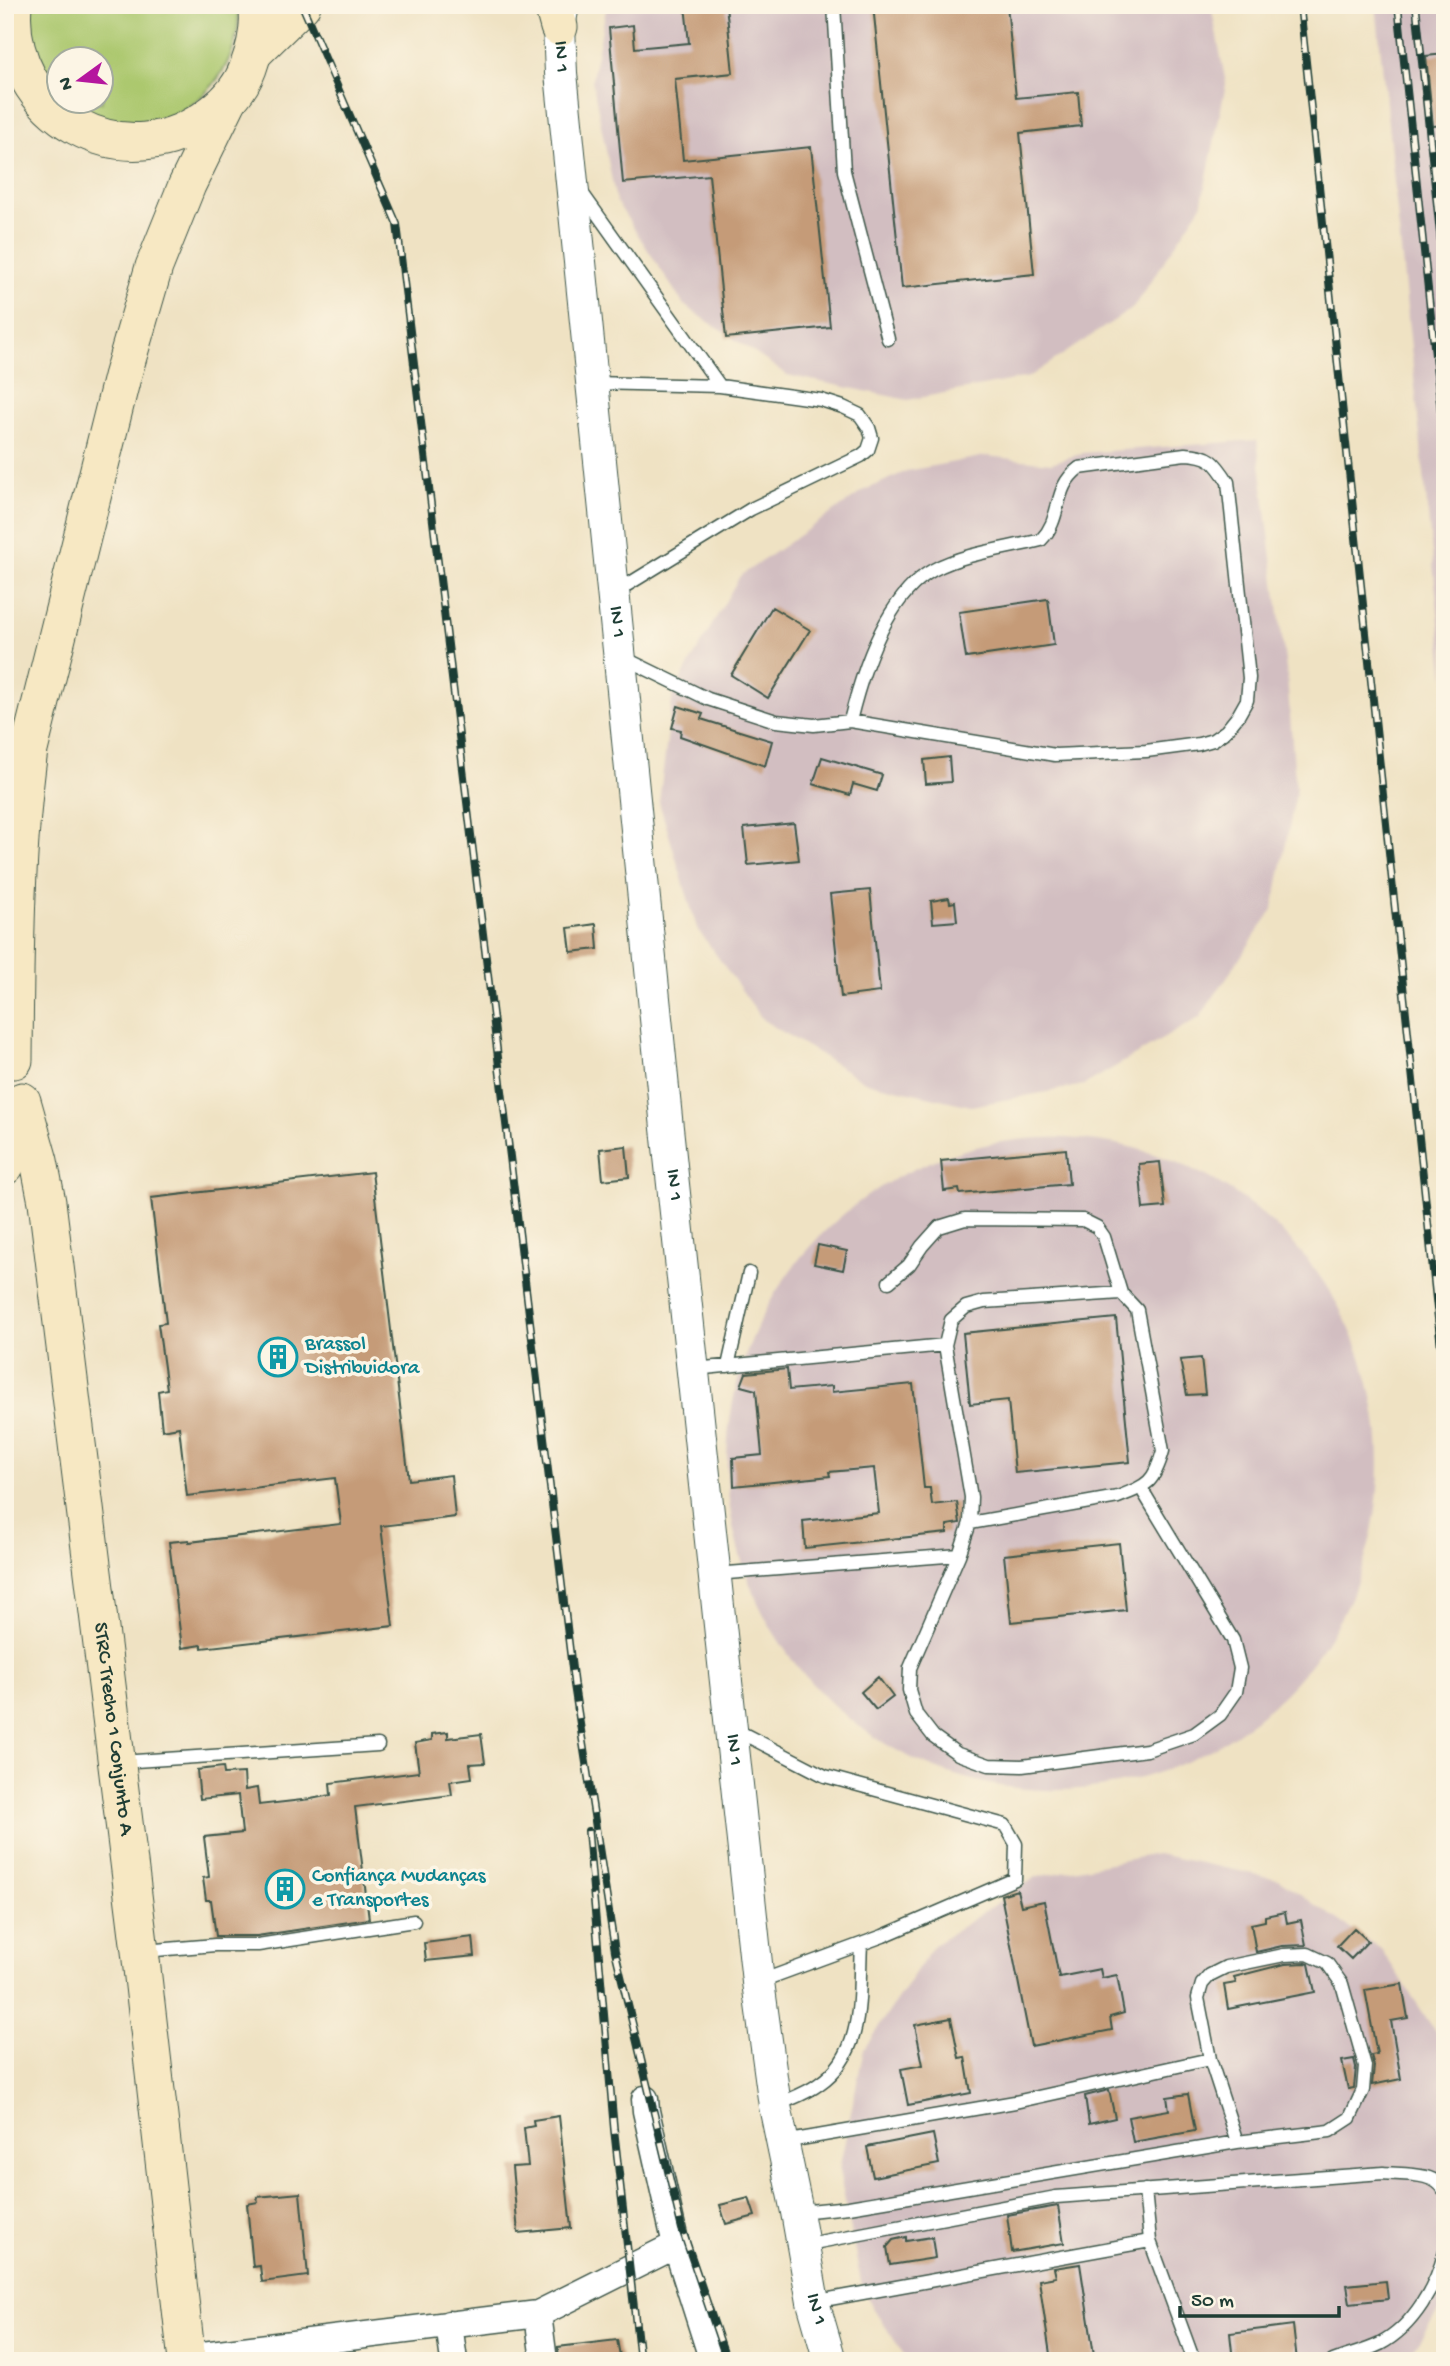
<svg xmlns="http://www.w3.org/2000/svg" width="1450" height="2366" font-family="'Gochi Hand',sans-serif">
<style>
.industrial{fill:#d2bec1}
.green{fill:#acc86e;stroke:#668251;stroke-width:2}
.building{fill:#c59b78}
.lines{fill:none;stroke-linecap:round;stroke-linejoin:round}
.service-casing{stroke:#3e5649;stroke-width:15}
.minor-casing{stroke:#3e5649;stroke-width:29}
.tertiary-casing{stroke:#3e5649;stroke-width:34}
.secondary-casing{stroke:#3e5649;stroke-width:39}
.service{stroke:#fff;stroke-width:12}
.minor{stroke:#fff;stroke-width:26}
.tertiary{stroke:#fff;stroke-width:32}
.secondary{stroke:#f7e8c3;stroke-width:37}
.rail-casing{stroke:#1f3d34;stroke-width:8}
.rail{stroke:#fcf5e5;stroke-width:5;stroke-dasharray:16;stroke-linecap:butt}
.labels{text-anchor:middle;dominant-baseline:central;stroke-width:7;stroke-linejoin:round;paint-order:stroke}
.street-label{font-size:21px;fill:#1f3d34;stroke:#fcf5e5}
.culture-label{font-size:21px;fill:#0d838f;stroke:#fcf5e5;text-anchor:start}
</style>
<rect width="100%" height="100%" fill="#fcf5e5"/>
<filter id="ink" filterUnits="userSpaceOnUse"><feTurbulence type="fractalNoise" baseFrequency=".0143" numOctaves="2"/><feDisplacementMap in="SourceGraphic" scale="14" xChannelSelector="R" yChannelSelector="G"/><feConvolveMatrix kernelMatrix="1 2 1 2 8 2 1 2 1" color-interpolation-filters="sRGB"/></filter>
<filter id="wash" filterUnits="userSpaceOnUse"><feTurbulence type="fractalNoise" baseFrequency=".00686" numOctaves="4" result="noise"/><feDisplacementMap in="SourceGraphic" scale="28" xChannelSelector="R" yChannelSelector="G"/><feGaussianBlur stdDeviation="1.57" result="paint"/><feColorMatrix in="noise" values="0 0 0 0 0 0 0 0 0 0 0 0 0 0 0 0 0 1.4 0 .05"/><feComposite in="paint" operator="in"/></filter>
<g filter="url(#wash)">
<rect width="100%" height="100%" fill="#efe2c3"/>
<!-- industrial -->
<path class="industrial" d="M607,5H1211L1226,84L1201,206L1133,308L1029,377L908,400L787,375L684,305L616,201L592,79Z
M1376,5H1445V681Z
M1257,440L1287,677L1296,792L1273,909L1200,1017L1084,1085L971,1106L865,1082L763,1020L697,928L659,802L673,693L740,576L865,490L907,471L986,456L1051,463L1083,453Z
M727 1464a326 326 0 1 1 652 0a326 326 0 1 1-652 0Z
M1157,1854L1278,1879L1381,1949L1445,2046V2302L1405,2361H908L863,2292L839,2170L864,2049L933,1946L1036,1877Z"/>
<!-- green -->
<path class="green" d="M25,5H238C245,74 182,136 112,121C95,118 82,110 68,102H102V60H60L59,95L39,69Z"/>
<g id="blocks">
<!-- building -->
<path class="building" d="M685,5H726L733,73L675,79L683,160L811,147L830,327L726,338L709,175L623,183L609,28L633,25L635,48L689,43Z
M873,5H1007L1016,98L1078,92L1081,126L1020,133L1034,274L902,288Z
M1445,54V125L1433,126L1426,56Z
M1048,599L1054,645L966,658L959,612Z
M772,607L810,630L768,698L731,675Z
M678,706L703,714L701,719L772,741L765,766L680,736L681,730L672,728Z
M822,757L882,775L877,791L853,784L850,795L813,784Z
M949,757L951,782L926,784L924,760Z
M794,823L799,860L748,865L744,828Z
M870,890L880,992L841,997L830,894Z
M949,898L950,903L955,902L957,921L933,923L931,901Z
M596,924L598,949L571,952L568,928Z
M626,1146L629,1177L603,1180L600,1149Z
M1066,1149L1069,1184L960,1194L959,1189L944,1191L941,1161Z
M1160,1162L1165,1207L1143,1209L1139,1164Z
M372,1172L409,1480L451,1475L455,1517L381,1526L393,1626L202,1648V1645L182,1648L169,1542L189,1540V1542L341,1524L335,1478L187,1496L179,1427L162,1430L158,1391L167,1389L158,1324L166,1323L151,1198Z
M818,1245L847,1251L843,1270L814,1264Z
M1116,1318L1130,1462L1015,1473L1008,1400L970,1404L963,1333Z
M1201,1358L1205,1394L1187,1395L1180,1360Z
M787,1369L789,1390L832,1386V1392L913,1384L924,1488H930L932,1505L957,1502L960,1523L947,1525V1533L805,1548L803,1521L879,1513L874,1468L829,1472L830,1476L734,1486L733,1458L762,1455L756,1390L741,1386L746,1373Z
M1119,1543L1126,1610L1011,1622L1004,1555Z
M878,1677L893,1697L876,1710L861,1692Z
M448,1732V1738L481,1734L485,1763L470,1764L472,1778L450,1781L452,1795L355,1807L369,1919L257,1936H216L211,1900H206L203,1878L209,1877L204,1837L242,1833L238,1795L200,1799L197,1770L223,1767L224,1774L244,1773L245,1790L257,1788L259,1805L311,1799L331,1795L330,1783L419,1772L415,1743L432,1740V1734Z
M1017,1890L1021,1906L1044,1901L1059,1977L1100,1969L1102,1978L1117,1975L1124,2013L1110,2017L1112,2030L1031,2046L1001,1895Z
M1285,1912L1287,1923L1301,1920L1306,1945L1282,1946L1256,1952L1251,1924L1265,1921V1916Z
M1354,1928L1368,1941L1351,1959L1337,1946Z
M473,1937L475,1956L426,1961L424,1943Z
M1306,1963L1309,1964L1315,1992L1228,2009L1224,1985L1236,1983L1234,1977L1285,1964Z
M1402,1984L1408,2018L1391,2021L1401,2079L1372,2085L1374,2066L1371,2055L1377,2054L1365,1990Z
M951,2018L959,2058L965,2057L971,2093L908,2105L901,2069L923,2065L915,2025Z
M1354,2059L1356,2067L1354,2088L1348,2089L1342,2061Z
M1109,2090L1115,2118L1089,2124L1085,2096Z
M1188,2094L1195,2131L1133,2142L1128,2117L1169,2110L1167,2097Z
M559,2116L571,2228L518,2233L512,2167L528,2166L524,2128L534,2126L533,2120Z
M933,2134L939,2164L873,2177L867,2147Z
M300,2193L308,2276L262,2282L260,2266L253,2267L247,2204L258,2202L257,2197Z
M749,2198L755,2216L726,2224L720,2205Z
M1058,2206L1064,2243L1012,2252L1007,2215Z
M906,2237V2241L932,2237L935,2258L890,2265L887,2247L893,2240Z
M1080,2264L1095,2361H1051L1039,2280L1056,2277L1054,2268Z
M1386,2281L1388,2299L1350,2303L1347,2285Z
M1293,2325L1297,2361H1233L1230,2333Z
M617,2340L621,2361H559L558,2347Z"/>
</g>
</g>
<g filter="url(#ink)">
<use href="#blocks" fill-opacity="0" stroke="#3e5649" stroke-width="2"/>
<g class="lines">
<defs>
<path id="service" d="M834,5L844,171L888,339
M580,190L720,386
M593,383L720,386L821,400L843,407L860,415L869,428L872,438L868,450L861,456L751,509L614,593
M622,657L708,699L776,721L814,725L850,721L1055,755L1146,751L1199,744L1213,740L1226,731L1238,716L1247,700L1249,678L1228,482C1215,461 1210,455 1185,454L1079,468C1052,488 1063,518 1041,540C1006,549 965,553 933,570C886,596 862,672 850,721
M889,1282L909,1265L922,1246L939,1227L965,1219L1083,1220L1097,1227L1104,1237L1121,1293
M728,1366L749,1273
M694,1369L945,1345
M970,1523L1118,1497C1148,1485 1154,1483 1163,1451L1137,1310L1121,1293L984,1302L966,1307L951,1320L945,1345L971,1497L970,1523L959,1555L910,1668L909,1690L916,1714L933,1736L958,1754L989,1765L1022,1766L1147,1750L1194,1734L1220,1715L1236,1692L1240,1668L1233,1640L1141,1488
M715,1574L959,1555
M734,1729L825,1776L1005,1825L1016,1844L1015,1879L883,1936L758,1982
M120,1762L378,1745
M144,1951L215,1945H258L414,1921
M775,2106C789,2099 806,2094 819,2084C866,2052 858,1995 861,1944
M783,2142L1015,2102L1210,2059
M1145,2190L1150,2241L1194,2361
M799,2212L849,2207L1237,2142L1330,2131L1350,2118L1363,2090L1365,2066L1342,1984L1327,1963L1308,1954L1284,1955L1226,1967L1210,1975L1202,1984L1198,1998L1210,2059L1237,2142
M803,2245L1056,2197L1383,2173C1401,2175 1437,2171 1445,2192
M813,2302L1150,2241
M1333,2361C1349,2355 1366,2351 1380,2344C1414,2326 1436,2286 1445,2251"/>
<path id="minor" d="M645,2099L646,2111L676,2245L713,2361
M538,2314L544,2361
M449,2324L454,2361
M186,2357L538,2314L676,2245"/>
<g id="tertiary">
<path id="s1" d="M563,5L559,27L561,73L667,1128L758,1982L775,2106L797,2212L813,2302L830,2361"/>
</g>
<g id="secondary">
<path d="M13,5C4,115 126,183 213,113C229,101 241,87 248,68C255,49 261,25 257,5"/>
<path d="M553,5L559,27"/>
<path d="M255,51L302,5"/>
<path d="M14,1060C15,956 15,853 29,750L122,377L154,267L187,185L228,101"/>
<path id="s2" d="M22,1101L39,1161L47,1202L140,1951L187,2361"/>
<path d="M5,1166L16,1142L21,1107"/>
</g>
</defs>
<!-- service casing -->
<use href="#service" class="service-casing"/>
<!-- minor casing -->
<use href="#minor" class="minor-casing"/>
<!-- tertiary casing -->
<use href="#tertiary" class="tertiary-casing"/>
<!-- secondary casing -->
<use href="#secondary" class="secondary-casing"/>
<!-- service -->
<use href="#service" class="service"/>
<!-- minor -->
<use href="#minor" class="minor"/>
<!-- tertiary -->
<use href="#tertiary" class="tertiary"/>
<!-- secondary -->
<use href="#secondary" class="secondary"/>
<defs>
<path id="rail" d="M302,5L397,224L574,1685L615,1951L682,2229L727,2361
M1300,5L1445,1385
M1398,5L1445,450
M1416,5L1445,281
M588,1831L614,2129L640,2361"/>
</defs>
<!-- rail casing -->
<use href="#rail" class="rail-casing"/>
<!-- rail -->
<use href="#rail" class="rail"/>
</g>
</g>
<!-- icons -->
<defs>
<symbol id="building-ring" viewBox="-11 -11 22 22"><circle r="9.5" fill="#fcf5e5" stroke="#0f9aa8" stroke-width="1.5"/><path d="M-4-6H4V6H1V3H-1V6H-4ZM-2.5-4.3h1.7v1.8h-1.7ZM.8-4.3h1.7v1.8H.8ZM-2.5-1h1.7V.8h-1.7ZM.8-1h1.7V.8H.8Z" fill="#0f9aa8"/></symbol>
</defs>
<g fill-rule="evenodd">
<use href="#building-ring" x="256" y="1335" width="44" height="44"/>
<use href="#building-ring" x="263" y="1867" width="44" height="44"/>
</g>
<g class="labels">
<!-- street labels -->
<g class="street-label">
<text stroke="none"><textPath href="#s1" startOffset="52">IN 1</textPath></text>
<text stroke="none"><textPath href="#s1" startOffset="620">IN 1</textPath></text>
<text stroke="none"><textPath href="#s1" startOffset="1186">IN 1</textPath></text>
<text stroke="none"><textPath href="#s2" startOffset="635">STRC Trecho 1 Conjunto A</textPath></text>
<text stroke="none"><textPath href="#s1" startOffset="1754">IN 1</textPath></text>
<text stroke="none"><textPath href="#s1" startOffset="2320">IN 1</textPath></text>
</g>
<!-- culture labels -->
<g class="culture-label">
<text x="305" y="1345">Brassol<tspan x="305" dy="24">Distribuidora</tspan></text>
<text x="312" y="1877">Confiança Mudanças<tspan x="312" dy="24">e Transportes</tspan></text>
</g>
</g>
<!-- margin -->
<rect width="1450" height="2366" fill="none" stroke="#fcf5e5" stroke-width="28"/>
<!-- north arrow -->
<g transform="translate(80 80) rotate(255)"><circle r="33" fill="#fcf5e5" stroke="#a4ab9e" stroke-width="2"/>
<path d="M0-5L12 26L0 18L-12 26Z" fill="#b5179e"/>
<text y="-10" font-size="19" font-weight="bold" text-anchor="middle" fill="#1f3d34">N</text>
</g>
<!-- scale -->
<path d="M1180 2306v10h159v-10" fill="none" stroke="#1f3d34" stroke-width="3.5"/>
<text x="1191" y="2306" font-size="21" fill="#1f3d34" stroke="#fcf5e5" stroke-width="5" paint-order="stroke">50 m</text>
</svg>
